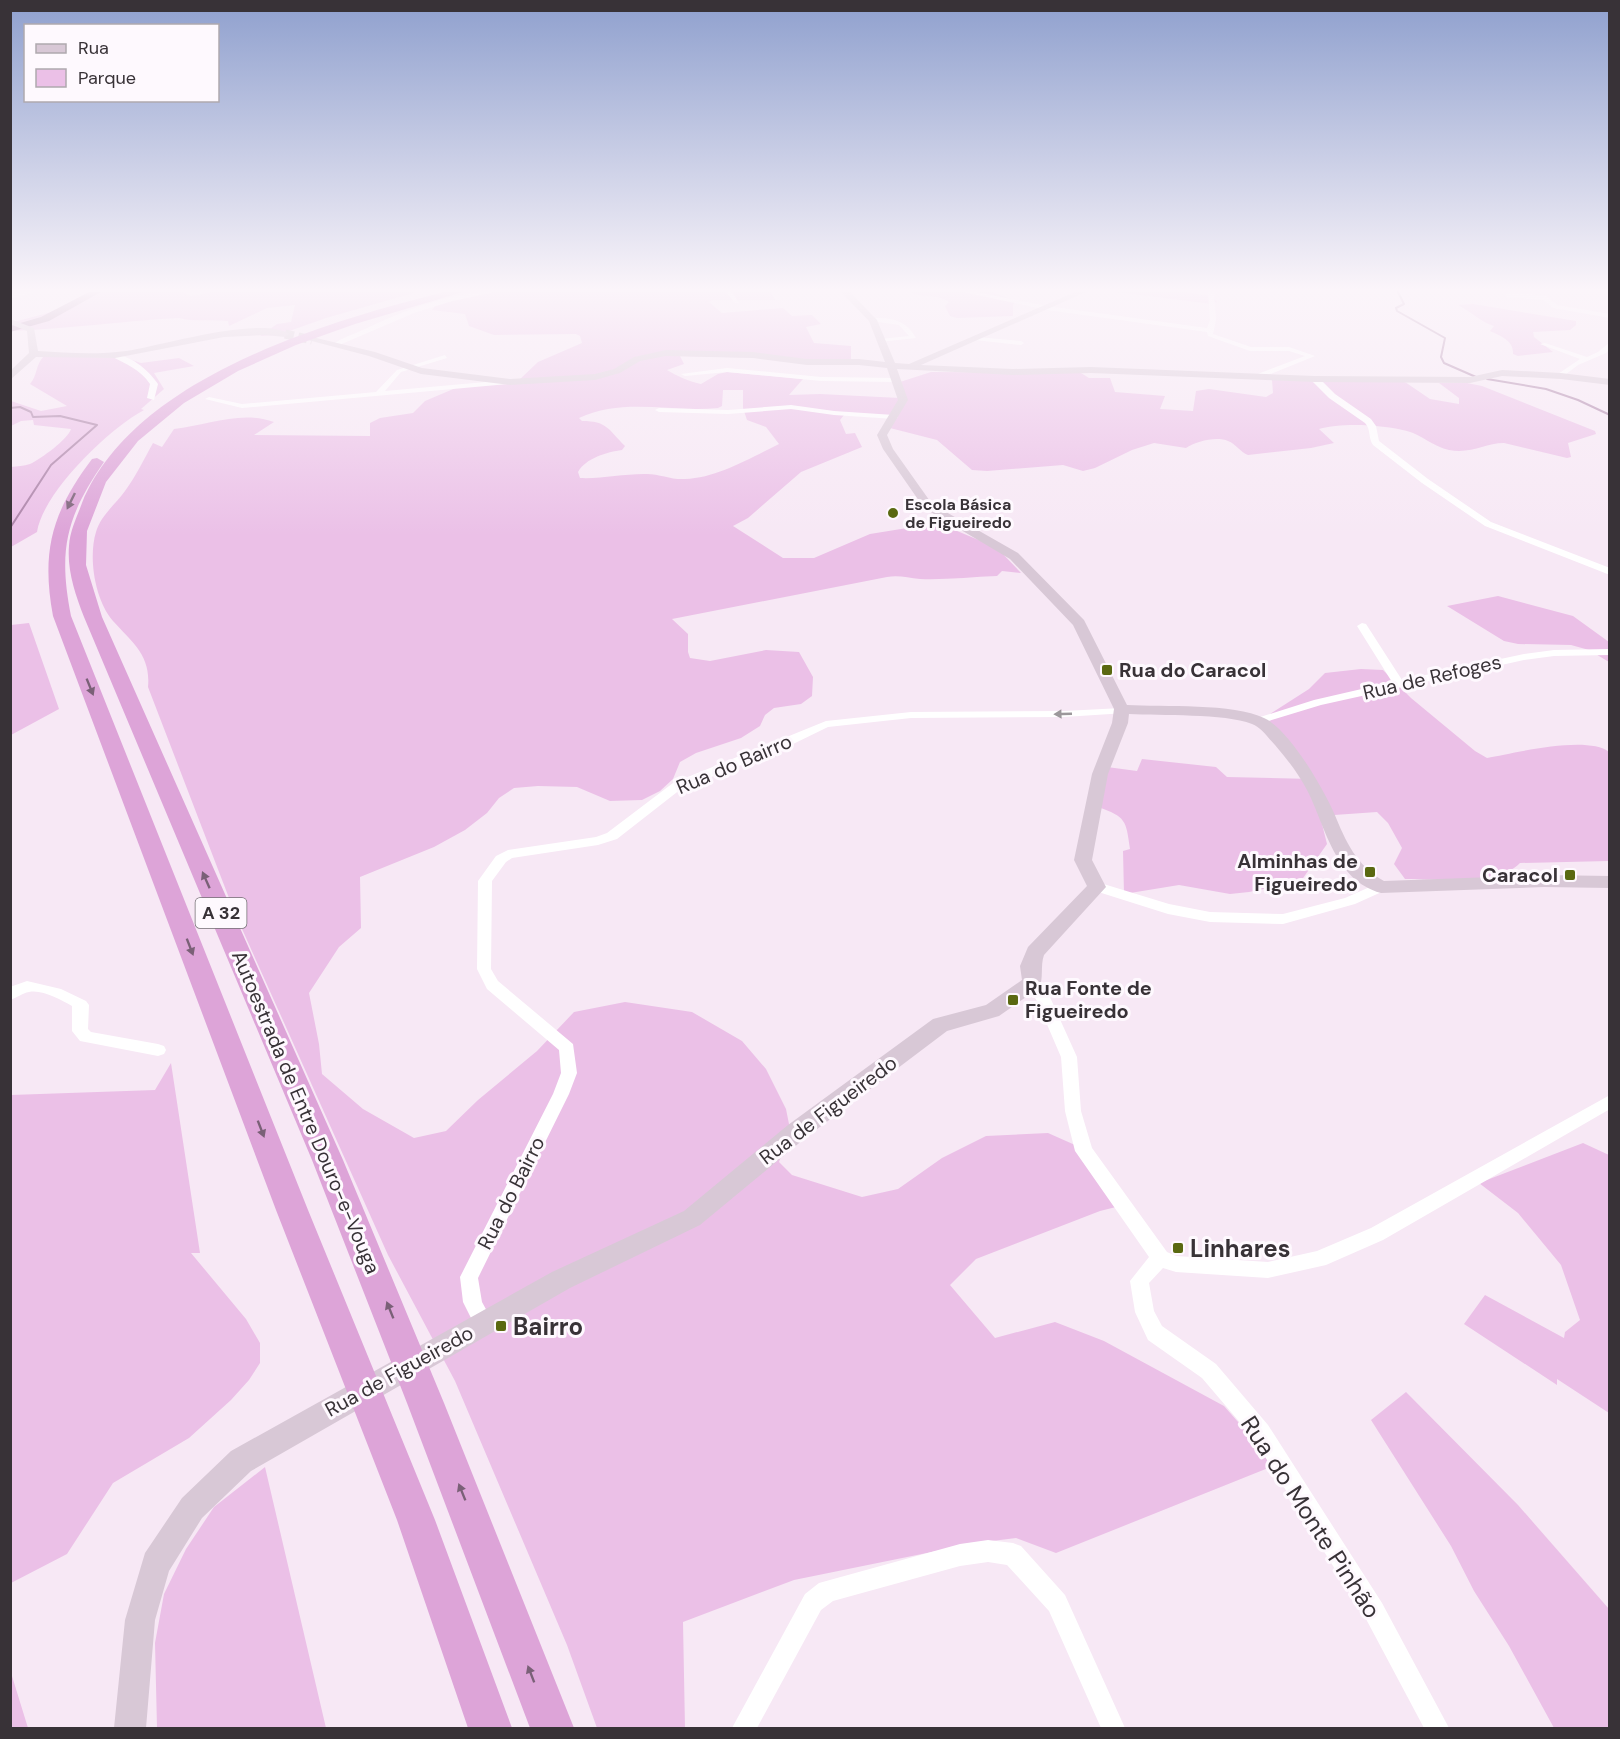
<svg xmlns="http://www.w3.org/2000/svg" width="1620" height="1739" font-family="'DM Sans',sans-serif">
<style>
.green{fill:#ebc0e7;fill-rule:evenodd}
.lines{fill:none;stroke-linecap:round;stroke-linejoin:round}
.stream{stroke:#ab81a7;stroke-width:2}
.river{fill:#ab81a7;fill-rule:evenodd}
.secondary-tunnel{stroke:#d1c4cf;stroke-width:9;stroke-dasharray:9 4.5;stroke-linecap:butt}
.street{fill:#fff;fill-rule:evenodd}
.secondary{fill:#d8c8d6;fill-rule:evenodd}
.highway{fill:#dda4d8;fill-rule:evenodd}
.oneway{fill:#7a6077}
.oneway2{fill:#9c989b}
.poi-dot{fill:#5a6911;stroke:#fef9fe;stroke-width:2}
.labels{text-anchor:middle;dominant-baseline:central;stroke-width:6;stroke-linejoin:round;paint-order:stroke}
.far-poi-label{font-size:16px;font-weight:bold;fill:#383237;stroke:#fef9fe;text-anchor:start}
.shield{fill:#fef9fe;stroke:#736e73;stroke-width:1.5}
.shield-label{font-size:18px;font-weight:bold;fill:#383237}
.poi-label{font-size:20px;font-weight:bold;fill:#383237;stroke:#fef9fe;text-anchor:start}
.street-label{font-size:20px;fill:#383237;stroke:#fef9fe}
.near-poi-label{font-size:24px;font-weight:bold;fill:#383237;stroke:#fef9fe;text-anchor:start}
.near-street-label{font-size:24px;fill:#383237;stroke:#fef9fe}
</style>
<rect width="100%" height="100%" fill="#f7e8f5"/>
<!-- green -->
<path class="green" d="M92,292H183L191,296L213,292H417L326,318L278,335L260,336L277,324L291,322L295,305L267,308L229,326L228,321C211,319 194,322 179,318C122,321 66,329 11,331L10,323L59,310Z
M491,292H771L775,300H712L709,302L722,313L783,308L792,316L812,315L821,324L806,327L814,343L851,346V360L680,356L684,364L667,370C677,376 690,382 701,384L718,374L727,372L803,379L789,395L820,394L900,398V382L931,372L1081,373L1089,378H1110L1115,392L1165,396L1160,409L1193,411L1196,391L1209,389L1266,397L1273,393L1272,380L1405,382L1430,399L1459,404V398L1439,383H1467L1482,386L1595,431L1596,434L1568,443L1571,457L1567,458L1504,443C1485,443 1472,454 1449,450C1434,447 1422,435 1407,431C1384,425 1343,422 1319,429L1334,443L1311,448L1248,455C1240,452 1236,444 1228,441C1217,436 1196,441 1186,448L1154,443L1132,450L1095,468L1083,471L1063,465L987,471L972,470L937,440L886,427L887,418L844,415L840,420L846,434L855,433L862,447L801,472L748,518L733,526L783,558H814L870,534L938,523L981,541L1000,551L1021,573L1002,571L997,576C971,577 945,580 920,579C908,578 899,575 887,577L672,619L688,634V652L690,658L710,661L766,650L799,652L813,677L812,696L801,704L774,708L765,715L760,726L741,738L696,753L680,762L673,779L660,791L642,800L610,801L577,787L538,786L514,788L499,798L487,813L465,830L434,847L360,877L361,928L339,947L309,993L319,1044L322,1074L363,1109L414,1138L446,1131L478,1100L537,1051L574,1012L625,1002L692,1012L742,1041L766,1069L786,1109L790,1129L779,1162L792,1175L862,1197L898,1189L942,1158L986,1136L1048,1133L1075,1145L1124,1205L1100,1211L976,1259L950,1285L995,1338L1055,1322L1104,1341L1224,1406L1276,1465L1056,1553L1016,1538L976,1543L794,1580L683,1622L685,1728H597L567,1645L455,1381L388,1255L234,911L148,687C151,655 132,642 113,621C95,600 88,558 96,532C101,515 115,505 125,491C136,476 144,459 153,443L162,447L174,429C207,425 242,410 274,422L254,435L370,436V423L380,418L413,413L425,401L458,387L517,382L538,362L582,343L580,336L576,334L494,335L469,326L465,314L432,310L436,305ZM723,390H743V408L747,420L766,427L779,444C750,458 717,478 685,479C671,480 658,473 644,474C622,474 601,479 580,478L578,472C586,458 607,452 622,450L625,446C608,429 607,421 582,421L579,418C624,397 671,413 718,408L722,406Z
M910,292H992L1016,301L1013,305V316L957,318L950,316L945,306L949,302C937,293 923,299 910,292Z
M1116,292H1184L1213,296L1217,302L1212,304Z
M1473,304L1576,321V325L1570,330L1533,332L1534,337L1553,352L1518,356L1513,354C1514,341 1501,336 1490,331L1494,326C1481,322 1470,311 1458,305Z
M44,356L126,358L141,363L179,358L194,366L154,373L164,389L141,409L144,410C110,428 43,492 37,532L11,547V467C17,466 24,466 30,464C41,459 68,439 71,429L34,425L33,420L21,421L11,426V401L41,411L67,406L30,384C38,375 35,365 44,356Z
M1498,596L1573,616L1609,642V662L1589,650L1571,645L1518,644L1504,641L1447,606Z
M29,623L59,709L11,735V625Z
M1361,669L1383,670L1411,698L1475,751L1487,758C1515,753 1587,735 1609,752V861L1520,863C1499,886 1435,879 1405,879L1394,864L1402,848L1388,823L1377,812L1320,816L1327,844L1301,881L1249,892L1230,894L1179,885L1124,894L1123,851L1130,849C1126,820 1126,817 1098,807L1107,767L1137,771L1142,759L1216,767L1227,777L1313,779L1259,721L1309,689L1325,673Z
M171,1063L200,1253H191L246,1319L260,1343V1363L249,1380L231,1400L189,1438L113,1483L67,1554L11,1583V1095L155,1090Z
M1583,1143L1609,1155V1413L1557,1379V1385L1464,1324L1485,1295L1564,1338L1565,1332L1580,1320L1561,1265L1518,1213L1479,1183Z
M1406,1392L1518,1505L1609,1609V1728H1554L1509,1646L1474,1591L1451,1546L1371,1420Z
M265,1467L326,1728H157L155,1643L164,1594L186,1549L214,1507Z
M11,1674L12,1676L28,1728H11Z"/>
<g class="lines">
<!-- stream -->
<path class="stream" d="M1398,292L1404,304L1396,308L1397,311L1445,338L1441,357L1444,363L1476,377
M1487,379L1546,389L1578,400L1610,415
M10,408L20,407L31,412L33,417L60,416L97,425L51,465L10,528"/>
<!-- river -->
<path class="river" d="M89,292H101L49,321L10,332V326L41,317Z"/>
<!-- secondary-tunnel -->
<path class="secondary-tunnel" d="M285,334L312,340"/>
<!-- street -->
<path class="street" d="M23,292H35L10,299V295Z
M495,292L452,301L414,313L337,346L332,345C341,338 354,334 365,329C405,310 450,292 495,292Z
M726,292H732L739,303H735Z
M963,292H976L1047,306L1207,328L1210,320L1208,292H1214L1216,320L1213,334L1251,347H1289L1315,356L1258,379L1254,377L1255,375L1305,356L1289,351H1250L1208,336L1207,332L1047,310Z
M1509,292L1546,296L1557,305L1610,314V318L1553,308L1544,300L1507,297L1506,294Z
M873,318C893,318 906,320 916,338L879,342L881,339L909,336L899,325L871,321Z
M977,337L1021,341L1024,343L1021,345L975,340Z
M1610,342V349L1606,353L1578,365L1561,378H1558V374L1580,359L1540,344L1545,343L1587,357L1598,352Z
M111,354C129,354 148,369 158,384L154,400L147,398L150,384C140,369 126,364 111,356Z
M445,355L447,358L401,372L385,391L508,380L512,382L508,384L242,408L205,399L209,397L242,404L376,392L397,370Z
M727,368L821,377L897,378L901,380L897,382L821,381L727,372L685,376L681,374Z
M1312,377H1318L1335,394L1371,419L1376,426L1379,441L1428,479L1491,522L1610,568V575L1485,526L1422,483L1373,445C1368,438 1371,429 1365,423L1329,398L1312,381Z
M791,405L834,411L894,415L898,417L894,419L834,415L791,409L728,414L659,412L655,410L659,408L728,410Z
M1362,623L1366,624L1402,680L1524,654L1554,650L1610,649V655L1554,656L1524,660L1321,705L1262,723H1254L1252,721L1254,719L1314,700L1392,682L1357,626Z
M1122,708L1126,709V713L1064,717L911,718L828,727L789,746L681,789L617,839L598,845L512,858L506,862L492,881L491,969L498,981L573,1044L577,1073L569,1094L478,1278L482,1302L494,1324L491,1330L484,1333L477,1330L463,1302L460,1277L553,1094L561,1073L559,1050L487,989L477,969L478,881L496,856L508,850L596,837L607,833L673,783L826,721L911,712L1064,711Z
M1097,882L1169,904L1210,912L1283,914L1345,898L1381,882L1388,887L1386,890L1355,904L1283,924L1210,922L1168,914L1092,890L1090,887L1092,884Z
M1032,978L1037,979L1049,995L1077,1057L1081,1111L1092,1148L1167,1252L1176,1256L1268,1262L1317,1251L1371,1228L1610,1095V1109L1383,1240L1326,1265L1268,1278L1176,1272L1163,1268L1149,1283L1154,1311L1162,1326L1216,1364L1268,1425L1382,1603L1449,1728H1424L1366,1619L1254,1439L1202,1378L1148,1340L1135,1312L1130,1281L1149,1257L1075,1151L1065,1111L1061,1057L1037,1001L1025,983L1027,979Z
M27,981L61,989L86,1001L89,1005L88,1029L91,1032L158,1044L164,1046L166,1050L164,1054L158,1056L80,1041L72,1031V1006C61,1000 42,989 29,992C22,993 17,998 10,1000V987Z
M988,1540L1013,1543L1021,1546L1065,1595L1125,1728H1101L1049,1611L1007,1565L988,1562L960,1566L833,1601L821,1610L757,1728H732L805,1594L819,1583L960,1544Z"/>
<!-- secondary -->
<path class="secondary" d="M841,292H850L877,320L895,363L909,364L1075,292H1086L921,365L1013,369L1091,367L1315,376L1470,377L1502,370L1561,373L1610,379V385L1561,379L1502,376L1470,383L1315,382L1091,373L1013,375L897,369L908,400L887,435L893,449L932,504L1018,553L1084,620L1127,705C1163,707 1234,703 1264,718C1289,729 1323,788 1334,813C1346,842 1356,865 1384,881L1544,875L1610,876V888L1544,887L1381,893C1334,880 1326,827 1307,790C1298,773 1287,759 1275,745C1268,738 1261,727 1252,724C1224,713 1161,716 1129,714L1128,723L1108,774L1092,860L1106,887L1044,955C1040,966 1044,979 1039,988L999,1016L947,1031L804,1139L700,1225L570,1288L251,1471L202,1518L169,1571L155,1620L146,1728H114L125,1620L145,1553L182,1498L231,1451L552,1272L684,1211L788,1125L933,1019L986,1005L1022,980L1020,966L1028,947L1087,886L1074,860L1092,774L1112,723L1114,709L1073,625L1010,559L924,508L883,449L877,435L898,400L887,368L859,365H807L753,358L666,356L640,361L620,373L595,380L510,385L421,374L369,356L308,340L312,337L375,352L422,368L510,379L595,374L614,369L634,357L666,350L753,352L807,359H859L885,362L869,321Z
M10,319L34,328L38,351C67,353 97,355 126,351C160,346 262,315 289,334L285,337L265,335L224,337L115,358L36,357L10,380V371L29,353L27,331L10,324Z"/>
<!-- highway -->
<path class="highway" d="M444,292H463L355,324L296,345L238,371L184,403L138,441L106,482L87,531L86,565L102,617L343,1160L444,1403L574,1728H530L407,1403L312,1160L84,617C75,594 67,570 69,546C70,530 77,517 82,503C133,378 325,322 444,292Z
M97,458L104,462C66,517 58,550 71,616L308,1210L435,1520L512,1728H468L397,1520L276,1210L53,616C41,551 52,512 92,459Z"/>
</g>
<!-- one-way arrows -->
<defs><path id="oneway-solid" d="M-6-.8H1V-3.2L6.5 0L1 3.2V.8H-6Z" transform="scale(1.5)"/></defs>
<g class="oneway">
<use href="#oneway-solid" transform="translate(71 501) rotate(116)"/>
<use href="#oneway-solid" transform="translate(90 687) rotate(68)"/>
<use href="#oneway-solid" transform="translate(206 880) rotate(-114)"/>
<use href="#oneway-solid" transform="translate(190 947) rotate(69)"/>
<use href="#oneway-solid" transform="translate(261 1129) rotate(69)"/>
<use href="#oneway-solid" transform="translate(390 1310) rotate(-112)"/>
<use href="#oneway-solid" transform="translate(462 1492) rotate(-112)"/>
<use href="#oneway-solid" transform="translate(531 1674) rotate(-111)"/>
</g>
<use class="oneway2" href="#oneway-solid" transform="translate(1063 714) rotate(178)"/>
<!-- sky -->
<linearGradient id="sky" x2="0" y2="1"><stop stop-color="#8fa0ce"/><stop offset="0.54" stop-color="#fbf5fa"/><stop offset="1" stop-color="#fbf5fa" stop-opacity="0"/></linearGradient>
<rect width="1620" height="536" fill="url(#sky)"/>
<!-- markers -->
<g class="poi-dot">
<circle cx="893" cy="513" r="6"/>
<rect x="1101" y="664" width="12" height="12" rx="3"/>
<rect x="1364" y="866" width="12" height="12" rx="3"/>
<rect x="1564" y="869" width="12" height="12" rx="3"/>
<rect x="1007" y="994" width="12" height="12" rx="3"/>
<rect x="1172" y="1242" width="12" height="12" rx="3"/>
<rect x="495" y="1320" width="12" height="12" rx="3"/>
</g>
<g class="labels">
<!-- far-poi labels -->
<g class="far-poi-label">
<text x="905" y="504">Escola Básica<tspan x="905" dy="18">de Figueiredo</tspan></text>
</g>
<!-- shield labels -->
<rect class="shield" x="195.5" y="898" width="51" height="30" rx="4.5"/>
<g class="shield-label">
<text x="221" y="913">A 32</text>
</g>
<!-- poi labels -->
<g class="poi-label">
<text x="1119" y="670">Rua do Caracol</text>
<text x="1358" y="861" text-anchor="end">Alminhas de<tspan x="1358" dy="23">Figueiredo</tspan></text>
<text x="1558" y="875" text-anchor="end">Caracol</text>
<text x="1025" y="988">Rua Fonte de<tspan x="1025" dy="23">Figueiredo</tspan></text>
</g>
<!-- street labels -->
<g class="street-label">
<text transform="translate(1432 677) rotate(-13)">Rua de Refoges</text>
<text transform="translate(734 764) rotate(-23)">Rua do Bairro</text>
<text transform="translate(828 1110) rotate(-37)">Rua de Figueiredo</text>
<text transform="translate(306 1112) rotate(67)">Autoestrada de Entre Douro-e-Vouga</text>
<text transform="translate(511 1193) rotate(-63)">Rua do Bairro</text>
<text transform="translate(399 1371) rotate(-29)">Rua de Figueiredo</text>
</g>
<!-- near-poi labels -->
<g class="near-poi-label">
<text x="1190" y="1248">Linhares</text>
<text x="513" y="1326">Bairro</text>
</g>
<!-- near-street labels -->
<g class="near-street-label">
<text transform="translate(1311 1517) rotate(57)">Rua do Monte Pinhão</text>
</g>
</g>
<!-- border -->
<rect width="1620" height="1739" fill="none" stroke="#383237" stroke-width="24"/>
<!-- legend -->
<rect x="24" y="24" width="195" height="78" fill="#fef9fe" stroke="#afa9ae" stroke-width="1.5"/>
<rect x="36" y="44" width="30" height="9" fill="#d8c8d6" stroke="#afa9ae" stroke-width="1.5"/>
<text x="78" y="54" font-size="18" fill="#383237">Rua</text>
<rect x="36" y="69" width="30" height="18" fill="#ebc0e7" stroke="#afa9ae" stroke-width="1.5"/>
<text x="78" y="84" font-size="18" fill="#383237">Parque</text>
</svg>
